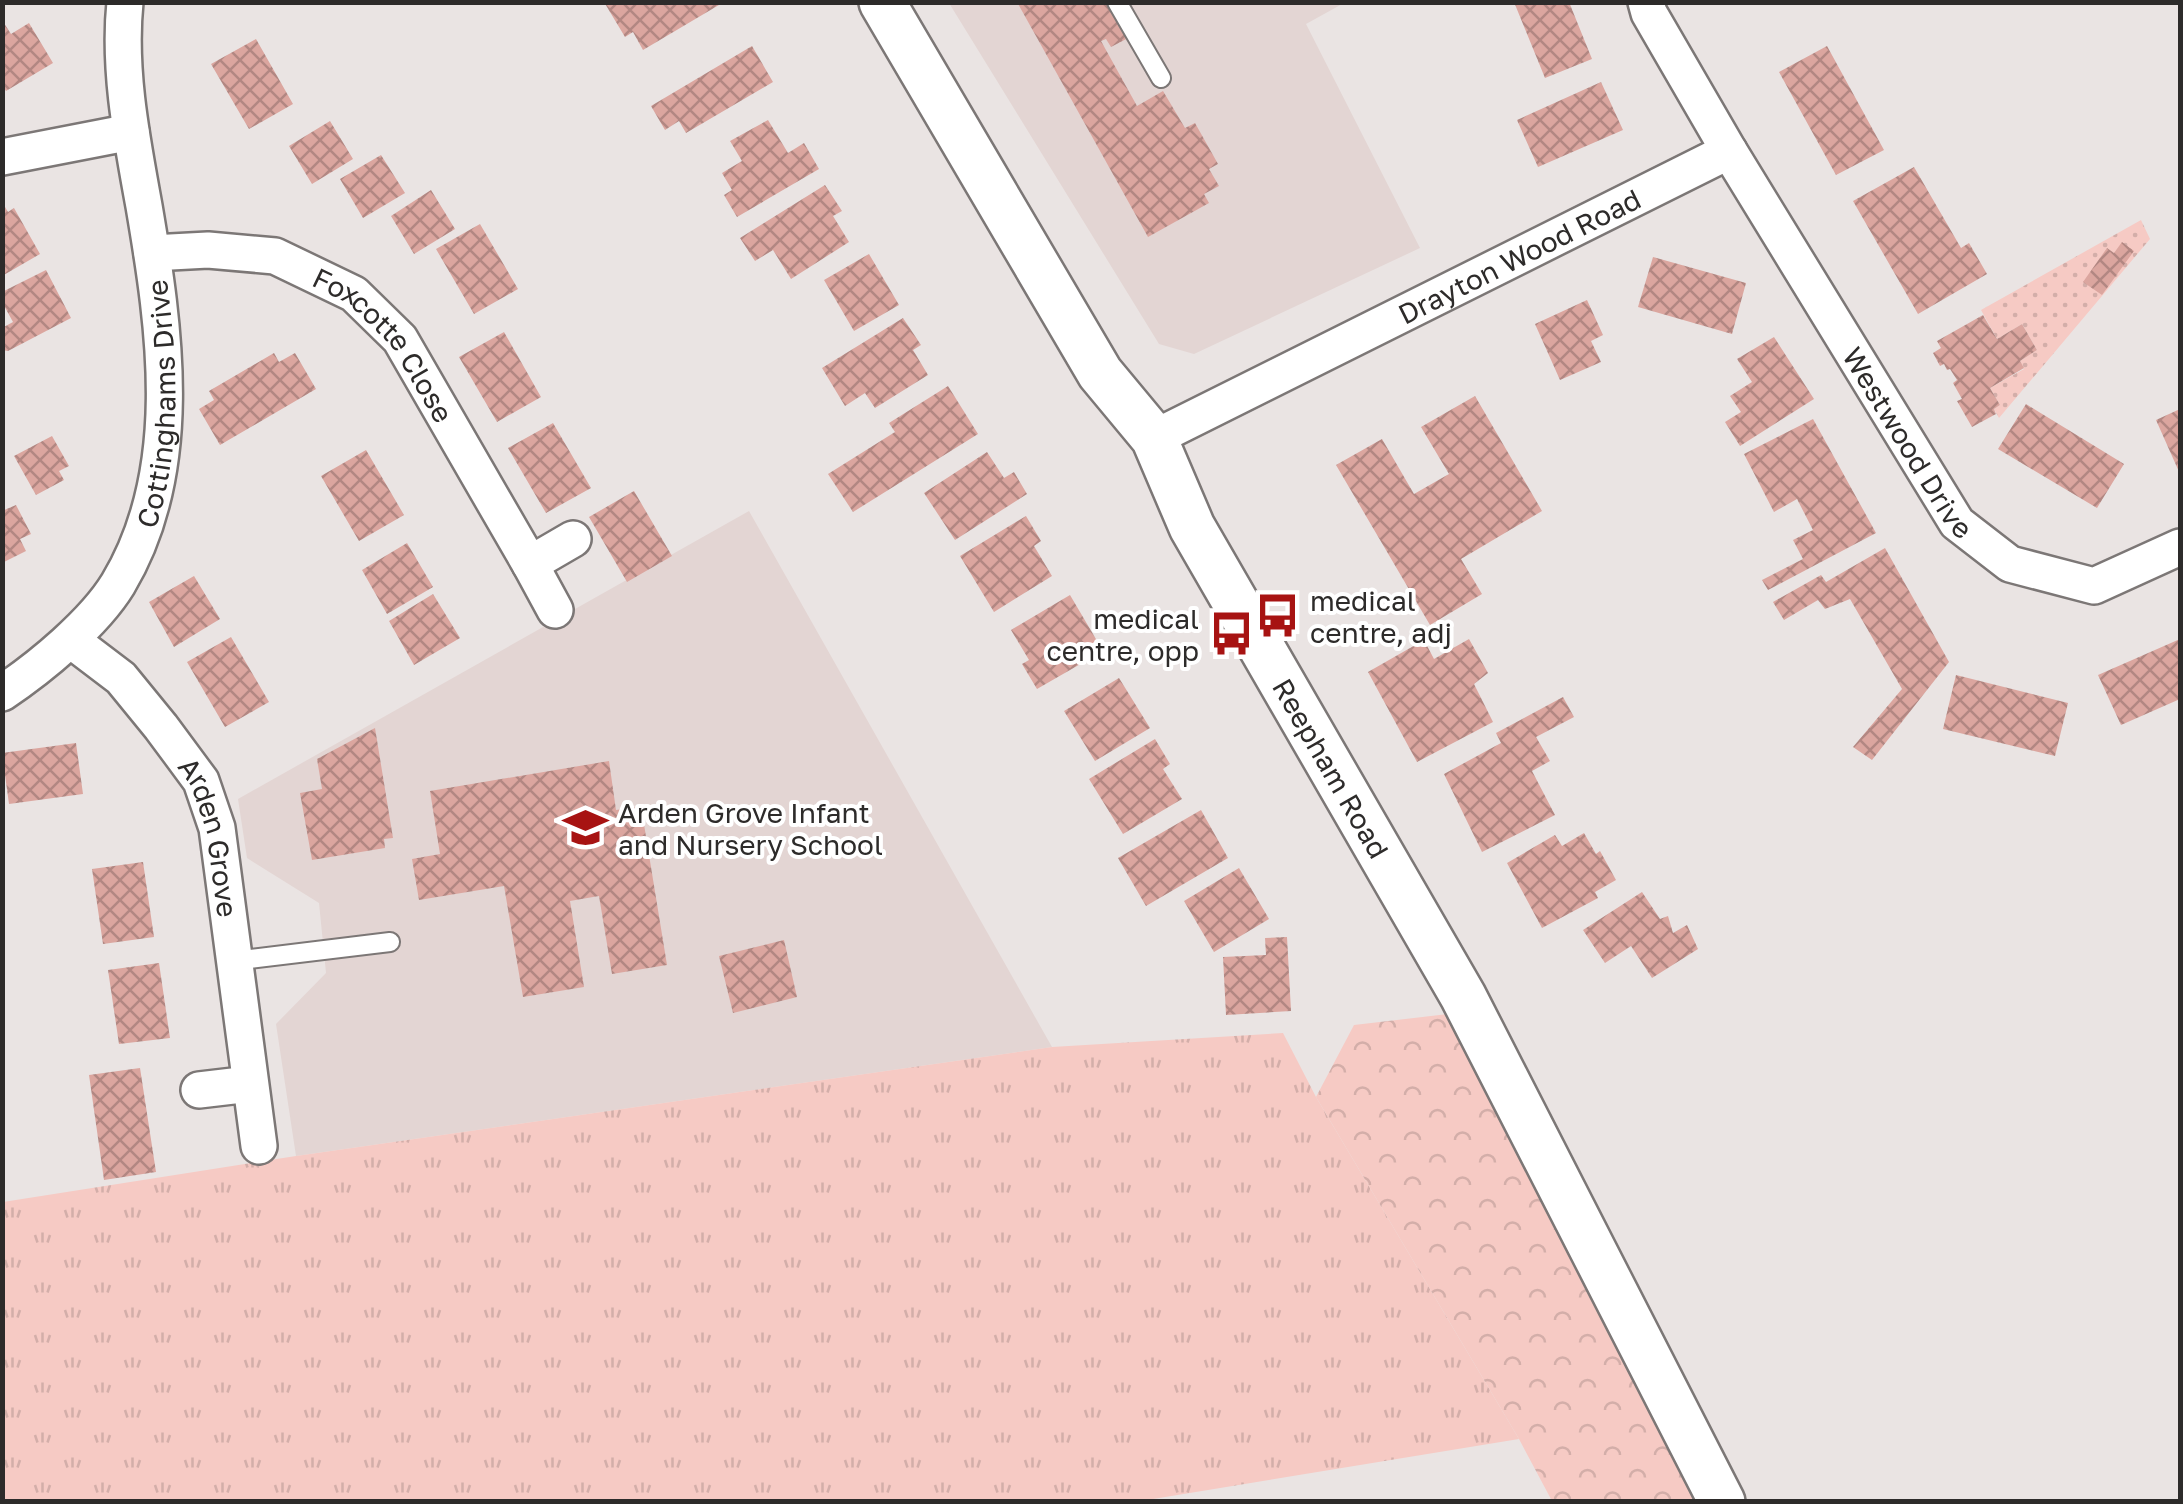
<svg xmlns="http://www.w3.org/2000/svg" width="2183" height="1504" font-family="'Golos Text',sans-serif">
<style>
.built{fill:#e3d5d3}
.grass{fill:url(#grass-tufts)}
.forest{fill:url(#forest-crowns)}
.garden{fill:url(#garden-dots)}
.building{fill:url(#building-cross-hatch)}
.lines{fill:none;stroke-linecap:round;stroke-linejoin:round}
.service-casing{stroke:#7c7776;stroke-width:22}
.minor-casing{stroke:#7c7776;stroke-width:40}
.tertiary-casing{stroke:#7c7776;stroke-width:50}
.service{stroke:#fff;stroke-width:18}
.minor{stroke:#fff;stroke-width:35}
.tertiary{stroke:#fff;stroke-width:45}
.labels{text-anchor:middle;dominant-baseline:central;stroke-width:8;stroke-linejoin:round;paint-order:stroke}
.street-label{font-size:28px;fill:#2d2b2a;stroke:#fff}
.poi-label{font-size:28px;fill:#2d2b2a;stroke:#fff;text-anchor:start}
</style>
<defs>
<pattern id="grass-tufts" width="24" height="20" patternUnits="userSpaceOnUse" patternTransform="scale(2.5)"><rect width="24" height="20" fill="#f6cac4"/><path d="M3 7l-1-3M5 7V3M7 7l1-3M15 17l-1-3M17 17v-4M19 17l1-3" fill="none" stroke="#d3aea9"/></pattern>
<pattern id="forest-crowns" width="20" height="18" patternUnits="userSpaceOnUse" patternTransform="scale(2.5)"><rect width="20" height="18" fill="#f6cac4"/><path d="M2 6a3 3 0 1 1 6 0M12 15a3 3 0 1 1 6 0" fill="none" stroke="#d3aea9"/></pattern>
<pattern id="garden-dots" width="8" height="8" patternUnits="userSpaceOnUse" patternTransform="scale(2.5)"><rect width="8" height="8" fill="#f6cac4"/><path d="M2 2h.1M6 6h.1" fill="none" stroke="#d3aea9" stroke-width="1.8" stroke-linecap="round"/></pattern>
<pattern id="building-cross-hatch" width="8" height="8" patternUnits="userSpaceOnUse" patternTransform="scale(2.5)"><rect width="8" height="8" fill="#dba69f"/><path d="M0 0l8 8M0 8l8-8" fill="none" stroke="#b28782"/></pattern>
</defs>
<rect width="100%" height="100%" fill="#eae4e3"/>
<!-- built -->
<path class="built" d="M949,3H1344L1306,24L1420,248L1194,354L1159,344Z
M749,511L1052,1047L296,1156L276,1024L326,973L319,903L247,858L238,799Z"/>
<!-- grass -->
<path class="grass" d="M1283,1033L1316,1097L1519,1439L1141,1501L3,1502V1202L296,1156L1052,1047Z"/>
<!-- forest -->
<path class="forest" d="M1448,1014L1699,1501H1552L1519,1439L1316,1097L1354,1025Z"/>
<!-- garden -->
<path class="garden" d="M2141,220L2150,239L1999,418L1994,409L2000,405L1990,388L2024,369L2020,361L2037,350L2022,324L1997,339L1981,310Z"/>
<!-- building -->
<path class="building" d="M604,2H724L643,50L633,32L625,37Z
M1017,2H1111L1130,37L1111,47L1106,39L1101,41L1137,106L1163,91L1185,128L1195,123L1218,164L1209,169L1219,186L1204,194L1209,203L1148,237Z
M1514,2H1569L1592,59L1545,78Z
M2,20L11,34L29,23L53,63L6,91L2,85Z
M256,39L293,104L249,129L211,64Z
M752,46L773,82L686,133L679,121L665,130L651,106Z
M1827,46L1884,150L1836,175L1779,72Z
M1601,82L1623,130L1538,167L1517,120Z
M768,120L788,153L804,143L819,169L737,217L724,195L732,190L722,173L742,161L730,141Z
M330,121L353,159L312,184L289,146Z
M381,155L405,193L363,218L340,179Z
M1914,167L1961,248L1969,243L1987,274L1918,314L1853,201Z
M825,185L842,211L833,216L849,242L791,279L773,250L755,261L740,238Z
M431,190L455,229L414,254L391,216Z
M2,202L8,212L14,208L40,254L2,276Z
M480,224L518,289L474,314L436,249Z
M2122,242L2134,251L2102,295L2083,282L2107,248L2114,253Z
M869,254L899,305L854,331L824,280Z
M1653,257L1746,283L1732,334L1638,307Z
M46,270L71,318L8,351L2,350V328L13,322L2,302V292Z
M1587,300L1603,335L1591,341L1601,362L1560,380L1535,324Z
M1983,315L1997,339L2022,324L2037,350L2020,361L2024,368L1990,388L2000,405L1994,409L1996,414L1972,427L1957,401L1962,399L1953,383L1957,380L1950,369L1947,370L1944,364L1940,366L1933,353L1941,348L1937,341Z
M903,318L921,345L913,350L928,375L875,408L865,393L845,406L822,368Z
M504,332L541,397L497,422L459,357Z
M1774,337L1814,399L1740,446L1725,422L1741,412L1730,396L1752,382L1737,359Z
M274,353L279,362L295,353L316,389L220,445L199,409L214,400L209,391Z
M948,386L978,434L853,512L828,474L895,432L889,423Z
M1475,396L1542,511L1461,559L1482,594L1430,625L1336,465L1382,439L1414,494L1449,474L1421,427Z
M2026,404L2124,464L2097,508L1998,449Z
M2180,409V474L2156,420Z
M1813,419L1876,533L1768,590L1762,580L1803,559L1793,540L1813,530L1797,499L1774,512L1744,454Z
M553,423L591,488L546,513L508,448Z
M52,436L69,466L59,471L64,480L36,495L14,456Z
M366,450L404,515L359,541L321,476Z
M987,452L1004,478L1014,472L1027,494L955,540L924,493Z
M634,491L672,556L627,582L589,517Z
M16,505L31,534L20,539L26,551L2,563V511Z
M1026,516L1041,541L1034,546L1052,576L994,612L960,556Z
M407,543L433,587L387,614L362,570Z
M1885,548L1949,662L1872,760L1853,747L1902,689L1850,599L1825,609L1818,600L1784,620L1773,602L1821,575L1826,582Z
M194,576L220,619L174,647L149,602Z
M433,594L460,638L414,665L389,621Z
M1070,595L1103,651L1037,689L1022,664L1029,660L1011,630Z
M231,637L269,702L225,727L187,662Z
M1469,639L1488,673L1474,684L1493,722L1417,762L1368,672L1424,640L1434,659Z
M2180,639V699L2121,725L2098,675Z
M1956,675L2068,703L2055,756L1943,729Z
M1119,678L1150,728L1095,761L1064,711Z
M1563,697L1574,717L1536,737L1550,761L1532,771L1555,815L1482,852L1444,774L1501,743L1496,733Z
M375,728L393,838L384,839L385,848L312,860L300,793L322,789L317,759Z
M1155,739L1170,764L1163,769L1182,799L1123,834L1089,779Z
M76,743L83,794L9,804L2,753Z
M609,761L616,810L641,806L667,965L612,974L599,896L570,901L584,987L523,997L504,886L419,900L412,859L440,854L430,791Z
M1201,810L1228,858L1146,906L1118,858Z
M1584,833L1596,854L1600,851L1616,880L1595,892L1598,898L1542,928L1507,863L1555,835L1562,846Z
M143,862L154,937L103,944L92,869Z
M1239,868L1269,919L1214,952L1184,901Z
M1642,892L1660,919L1668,916L1673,933L1687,925L1698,949L1652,978L1631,946L1605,963L1583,930Z
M1287,937L1291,1011L1226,1015L1223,957L1266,955L1265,938Z
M784,940L797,997L733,1013L719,956Z
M159,963L170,1038L119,1044L108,970Z
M140,1068L156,1172L104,1180L89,1075Z"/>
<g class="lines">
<defs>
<path id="service" d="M1117,2L1161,78
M233,961L390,942"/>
<g id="minor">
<path id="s1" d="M1729,151L1957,523L2010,564L2094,586L2180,547"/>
<path d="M2,157L131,132"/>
<path id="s2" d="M152,253L208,250L275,256L354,294L400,339L530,564L573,539"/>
<path id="s3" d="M1154,438L1729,151L1649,13L1646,2"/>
<path d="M530,564L555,610"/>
<path id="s4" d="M71,640L121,678L161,727L201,781L217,828L259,1146"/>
<path id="s5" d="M2,693C41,667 94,623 118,584C186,471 165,329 144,206C132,140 118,70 125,2"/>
<path d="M199,1090L250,1084"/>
</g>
<g id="tertiary">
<path id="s6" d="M882,2L1100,373L1154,438L1192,527L1463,996L1722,1502"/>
</g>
</defs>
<!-- service casing -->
<use href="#service" class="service-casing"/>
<!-- minor casing -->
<use href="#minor" class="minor-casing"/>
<!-- tertiary casing -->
<use href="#tertiary" class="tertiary-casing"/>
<!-- service -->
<use href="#service" class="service"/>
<!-- minor -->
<use href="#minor" class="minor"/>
<!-- tertiary -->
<use href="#tertiary" class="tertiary"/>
</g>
<!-- icons -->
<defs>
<symbol id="bus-bare" viewBox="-9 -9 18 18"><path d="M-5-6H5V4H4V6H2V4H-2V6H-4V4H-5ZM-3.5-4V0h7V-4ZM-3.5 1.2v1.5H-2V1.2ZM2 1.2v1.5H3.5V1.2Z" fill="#a71312" stroke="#fff" stroke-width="2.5" paint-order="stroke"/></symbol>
<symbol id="school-bare" viewBox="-9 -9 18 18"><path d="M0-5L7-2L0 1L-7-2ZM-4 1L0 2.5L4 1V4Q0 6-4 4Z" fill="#a71312" stroke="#fff" stroke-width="2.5" paint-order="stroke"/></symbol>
</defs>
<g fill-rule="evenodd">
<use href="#bus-bare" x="1246" y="584" width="63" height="63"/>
<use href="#bus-bare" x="1200" y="602" width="63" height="63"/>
<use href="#school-bare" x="554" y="796" width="63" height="63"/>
</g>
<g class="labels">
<!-- street labels -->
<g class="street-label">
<text stroke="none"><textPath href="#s3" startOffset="408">Drayton Wood Road</textPath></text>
<text stroke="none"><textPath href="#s2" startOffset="268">Foxcotte Close</textPath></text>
<text stroke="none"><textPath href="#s5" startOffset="348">Cottinghams Drive</textPath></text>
<text stroke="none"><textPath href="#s1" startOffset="342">Westwood Drive</textPath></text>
<text stroke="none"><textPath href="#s6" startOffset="890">Reepham Road</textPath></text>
<text stroke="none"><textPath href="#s4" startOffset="250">Arden Grove</textPath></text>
</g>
<!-- poi labels -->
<g class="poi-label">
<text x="1310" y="600">medical<tspan x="1310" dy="32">centre, adj</tspan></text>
<text x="1199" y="618" text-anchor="end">medical<tspan x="1199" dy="32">centre, opp</tspan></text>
<text x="618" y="812">Arden Grove Infant<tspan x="618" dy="32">and Nursery School</tspan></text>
</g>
</g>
<!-- border -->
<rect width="2183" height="1504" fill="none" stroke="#2d2b2a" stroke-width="10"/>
</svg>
